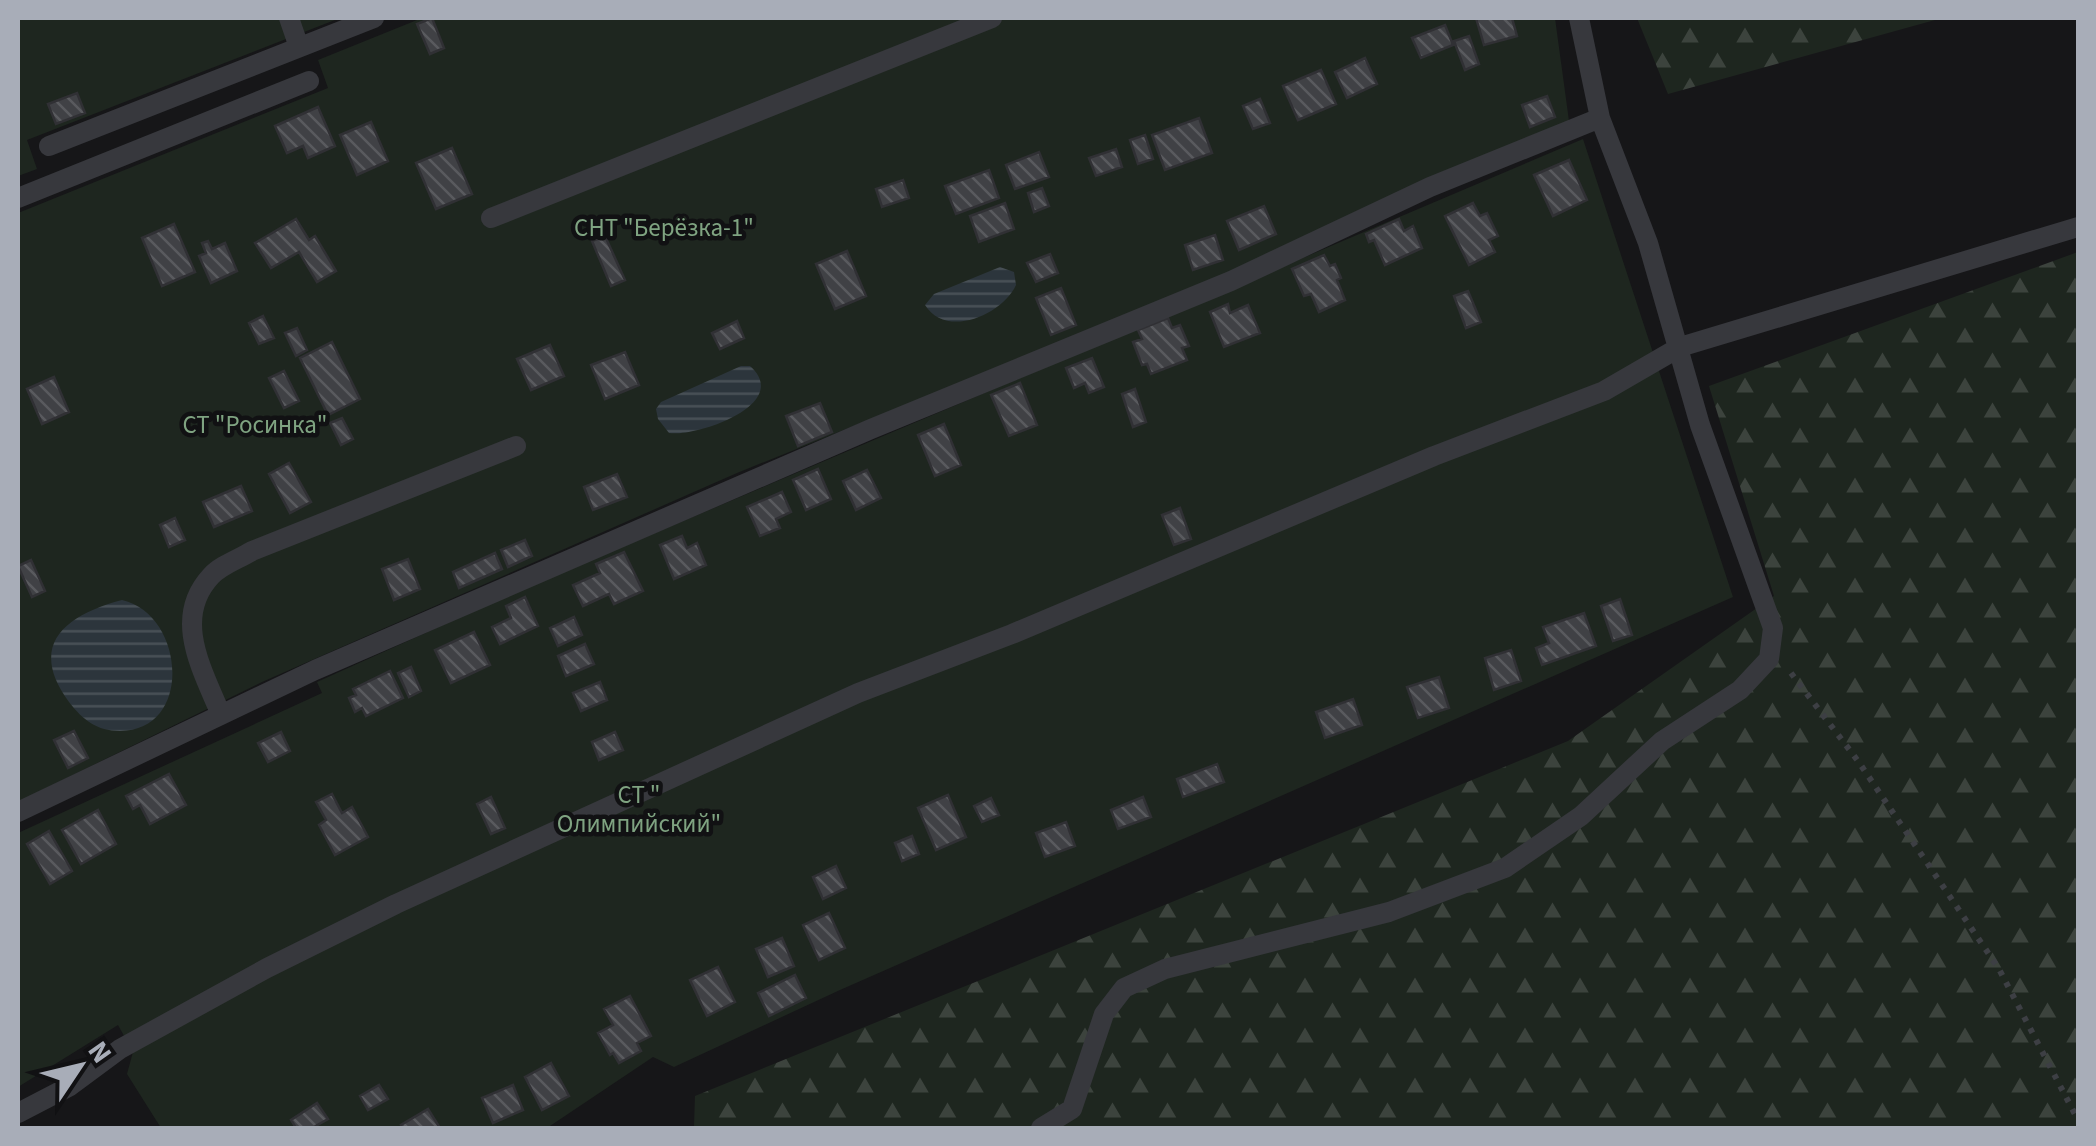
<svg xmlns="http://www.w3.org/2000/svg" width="2096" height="1146" font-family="'Source Sans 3',sans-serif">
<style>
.forest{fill:url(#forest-firs)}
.garden{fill:#1e261f}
.water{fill:url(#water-rules)}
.building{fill:url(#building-back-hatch);stroke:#303034;stroke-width:2.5}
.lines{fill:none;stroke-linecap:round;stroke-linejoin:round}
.path{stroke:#3d3f44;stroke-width:6;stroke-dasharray:5 8;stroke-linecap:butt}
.lane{stroke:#37383d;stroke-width:20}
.labels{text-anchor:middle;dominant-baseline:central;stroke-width:9;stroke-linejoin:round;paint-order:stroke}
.park-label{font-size:25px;fill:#7fa381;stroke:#111113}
</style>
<defs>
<pattern id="forest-firs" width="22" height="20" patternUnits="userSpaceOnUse" patternTransform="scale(2.5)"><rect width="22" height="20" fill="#1e261f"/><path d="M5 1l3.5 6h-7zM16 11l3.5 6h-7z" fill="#3c433d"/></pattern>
<pattern id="water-rules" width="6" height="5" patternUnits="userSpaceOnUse" patternTransform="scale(2.5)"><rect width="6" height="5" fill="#2c353c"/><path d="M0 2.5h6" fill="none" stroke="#485056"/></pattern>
<pattern id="building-back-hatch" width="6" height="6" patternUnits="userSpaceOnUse" patternTransform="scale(2.5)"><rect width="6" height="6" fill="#404145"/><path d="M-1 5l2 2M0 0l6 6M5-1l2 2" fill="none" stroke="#595a5e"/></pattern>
</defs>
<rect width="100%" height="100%" fill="#161618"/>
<!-- forest -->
<path class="forest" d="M1637,18H1942L1668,94Z
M2078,252V1128H694L695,1096L1568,741L1774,596L1709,386Z"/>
<!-- garden -->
<path class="garden" d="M18,18H340L27,140L37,169L18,176Z
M422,18H1555L1569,121L1242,269L737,473L262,682L18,802V213L328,88L318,60Z
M1583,139L1733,597L840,990L674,1067L653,1057L547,1128H161L127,1074L133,1052L118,1025L18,1087V833L322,693L317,682L516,592Z"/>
<!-- water -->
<path class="water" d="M1000,267L1014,272L1016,285C1002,315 946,339 925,305L934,294Z
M741,366H750C793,404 697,437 669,433L658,419L656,409L661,402Z
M122,600C185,614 194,731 120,731C97,731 83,720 69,702C27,645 65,615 122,600Z"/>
<!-- building -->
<path class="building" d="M432,18L444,48L430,54L417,24Z
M1476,18H1512L1517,36L1484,45Z
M1445,25L1453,45L1421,58L1412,38Z
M1469,36L1479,64L1465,70L1454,41Z
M1365,58L1377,84L1347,98L1335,72Z
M1321,70L1336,104L1298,120L1283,86Z
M77,93L85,113L56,124L48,104Z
M1547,96L1555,117L1530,127L1522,105Z
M1260,99L1270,123L1253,129L1243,106Z
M318,107L335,146L308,158L303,146L287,153L275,126Z
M1199,118L1212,153L1165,170L1152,135Z
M371,122L388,161L357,175L340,135Z
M1145,135L1153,159L1138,164L1130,140Z
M452,148L472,194L436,209L416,163Z
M1116,149L1122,167L1096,176L1089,158Z
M1039,152L1049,177L1015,189L1006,165Z
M1569,160L1587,200L1553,216L1534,175Z
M989,170L999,198L956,214L945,186Z
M903,180L909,198L882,207L876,189Z
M1042,188L1049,206L1034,212L1028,193Z
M1005,203L1014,229L979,242L970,216Z
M1473,203L1480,216L1487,213L1498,236L1489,240L1495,252L1469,265L1445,216Z
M1264,206L1276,234L1239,250L1227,221Z
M296,219L309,240L315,236L336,271L317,282L299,252L271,268L255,243Z
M1399,219L1404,231L1413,226L1422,248L1385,265L1374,240L1369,242L1366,234Z
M174,224L195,272L162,286L142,238Z
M1215,235L1223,260L1193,270L1185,245Z
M605,236L625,280L611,286L592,241Z
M208,241L212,249L225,243L237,271L211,283L199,256L206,253L202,243Z
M847,251L866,296L835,309L816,264Z
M1050,254L1058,273L1036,282L1027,263Z
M1324,255L1330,266L1335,264L1341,278L1337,280L1345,300L1319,312L1311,294L1304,296L1292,269Z
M1061,288L1076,325L1051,335L1036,298Z
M1468,291L1481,322L1466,328L1454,296Z
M1228,304L1230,313L1248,305L1260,333L1224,347L1210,312Z
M263,316L274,338L259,344L249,323Z
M1168,318L1172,328L1180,325L1189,346L1182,348L1187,360L1151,374L1147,364L1142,365L1133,342L1142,339L1138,330Z
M737,321L744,338L720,349L712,333Z
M297,328L307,350L296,356L285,333Z
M332,342L360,399L328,415L300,358Z
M550,345L564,376L531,390L517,359Z
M625,352L639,385L605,399L591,365Z
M1092,358L1104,387L1089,393L1085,383L1074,388L1066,368Z
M284,371L299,401L284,408L269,378Z
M54,377L69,412L42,424L27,389Z
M1020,383L1037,425L1009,436L991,395Z
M1135,389L1146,422L1133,427L1122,394Z
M820,403L832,432L798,446L786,416Z
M342,418L353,439L341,445L330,423Z
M944,424L961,465L935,476L918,435Z
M289,463L311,502L290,513L269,474Z
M818,469L831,499L806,510L793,480Z
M867,470L881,498L856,510L843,481Z
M617,474L627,497L593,510L584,487Z
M241,486L252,511L214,527L203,502Z
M782,492L791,512L776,519L780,528L760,536L747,507Z
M1180,508L1191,539L1174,545L1162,515Z
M175,518L185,540L169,547L160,525Z
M682,536L687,548L697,543L706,565L674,579L660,545Z
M525,540L532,556L508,567L501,550Z
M624,552L643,591L614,604L609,594L583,606L573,585L600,573L596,564Z
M495,553L502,569L459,588L453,572Z
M408,559L420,589L394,600L382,569Z
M31,560L45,591L32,597L18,566Z
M525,597L538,626L500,644L492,627L511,618L506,606Z
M1620,599L1632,635L1613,641L1601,606Z
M1584,613L1596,646L1542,665L1536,648L1549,643L1543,627Z
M574,617L582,635L558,646L550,628Z
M474,632L490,665L451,683L435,650Z
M585,644L594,664L566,676L558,656Z
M1511,650L1521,681L1494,690L1485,658Z
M411,667L421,691L409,697L398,673Z
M390,671L403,698L366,716L362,708L355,712L349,698L356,695L353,689Z
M1439,677L1449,708L1418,718L1407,687Z
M600,682L607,700L581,711L573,693Z
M1353,699L1362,725L1325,738L1316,712Z
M74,731L88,758L68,768L54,740Z
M281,732L290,751L268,762L258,743Z
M615,732L623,750L599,760L592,742Z
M1217,764L1224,782L1183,797L1177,779Z
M169,774L186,805L150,824L140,805L133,809L126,796Z
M332,794L342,813L352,807L368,837L335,855L319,825L326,820L316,802Z
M948,795L966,837L936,850L918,808Z
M491,797L505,828L491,834L477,804Z
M1143,797L1151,817L1118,829L1111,810Z
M991,798L999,815L982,822L974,806Z
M98,810L116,844L81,864L62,830Z
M1066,822L1075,846L1045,857L1036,833Z
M49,831L72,871L50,884L27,844Z
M912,836L919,854L902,861L895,843Z
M836,866L846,888L823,899L813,877Z
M829,913L845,948L819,960L803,925Z
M782,938L794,966L768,977L756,949Z
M718,967L735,1002L707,1016L690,980Z
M795,975L806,998L769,1016L758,993Z
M630,996L651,1036L637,1043L641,1051L619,1063L613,1053L610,1055L598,1033L613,1025L604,1009Z
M551,1063L569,1096L542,1110L525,1077Z
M379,1085L388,1099L368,1110L360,1096Z
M513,1085L523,1110L493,1123L482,1098Z
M317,1103L328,1119L312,1128H296L291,1120Z
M428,1109L440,1128H403L401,1125Z"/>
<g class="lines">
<!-- path -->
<path class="path" d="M1791,673L1858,761L1999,969L2078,1120"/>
<!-- lane -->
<path class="lane" d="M289,18L299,47
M49,146L374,18
M18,198L309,81
M491,218L992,18
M221,715C202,669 172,618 211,576C221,565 239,559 252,551L516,446
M18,812L315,670L871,429L1231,281L1430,187L1600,118
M18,1113L70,1086L120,1049L267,968L396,904L858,693L1012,634L1434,456L1604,391L1680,347L2078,227
M1041,1128L1072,1109L1104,1014L1124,988L1165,969L1389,912L1505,868L1581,816L1662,741L1740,690L1769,659L1773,628L1700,425L1648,243L1600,118L1579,18"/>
</g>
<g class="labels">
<!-- park labels -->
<g class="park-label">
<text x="664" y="228">СНТ "Берёзка-1"</text>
<text x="255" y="425">СТ "Росинка"</text>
<text x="639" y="795">СТ "<tspan x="639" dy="29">Олимпийский"</tspan></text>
</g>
</g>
<!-- border -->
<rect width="2096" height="1146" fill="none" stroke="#a8adb8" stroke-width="40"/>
<!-- north arrow -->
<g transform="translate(80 1066) rotate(55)" stroke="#111113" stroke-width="8" paint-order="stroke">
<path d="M0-8L18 38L0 25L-18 38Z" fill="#a8adb8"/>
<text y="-15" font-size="28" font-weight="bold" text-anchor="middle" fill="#a8adb8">N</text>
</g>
</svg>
